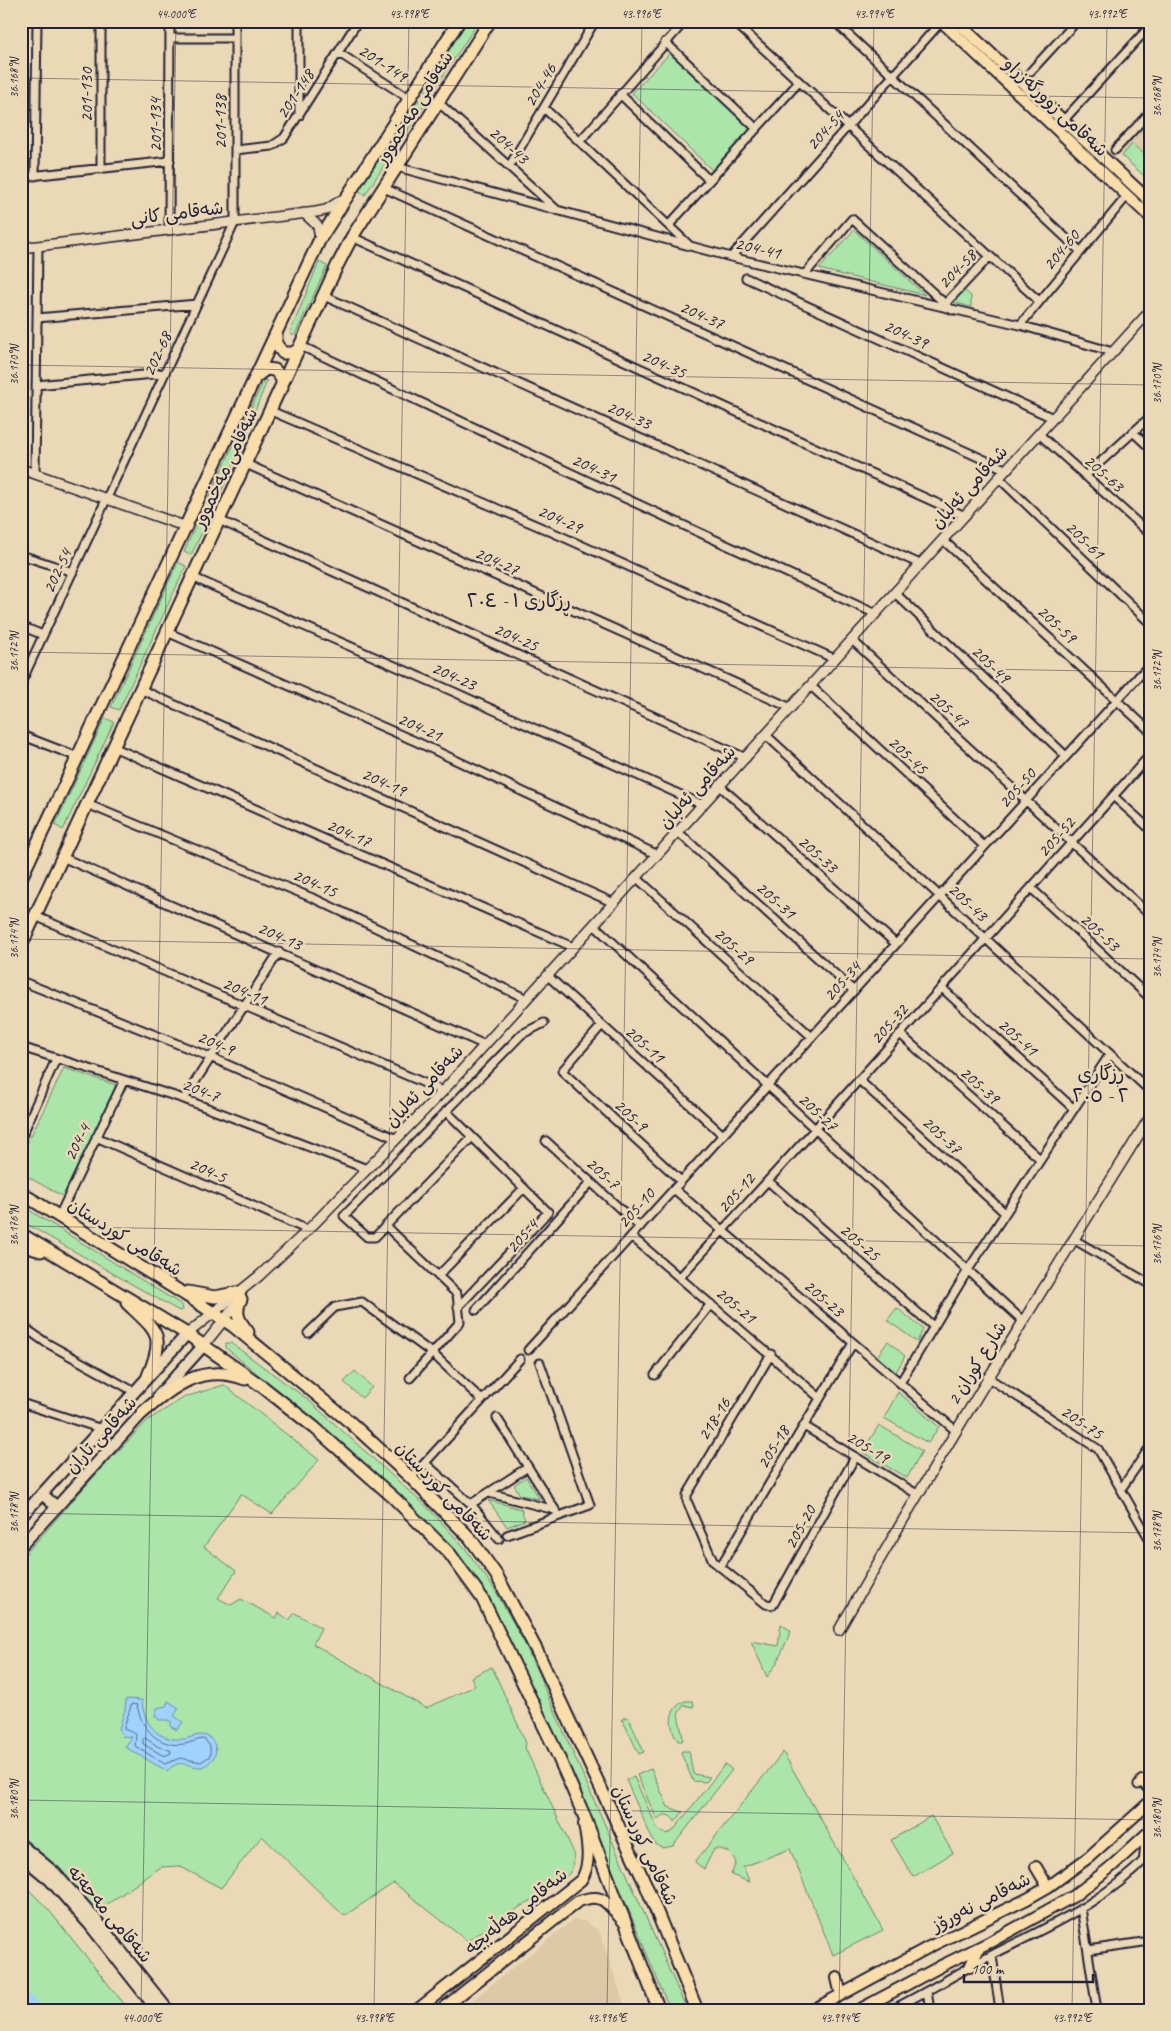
<svg xmlns="http://www.w3.org/2000/svg" width="1171" height="2031" font-family="Caveat,'Playpen Sans Arabic',sans-serif">
<style>
.built{fill:#ddc8a7}
.green{fill:#abe5a9;stroke:#668472}
.water{fill:#9fd2fd;stroke:#6d8caf}
.lines{fill:none;stroke-linecap:round;stroke-linejoin:round}
.shore{stroke:#546889;stroke-width:1}
.canal{stroke:#9fd2fd;stroke-width:9}
.minor-casing{stroke:#22223b;stroke-width:11}
.tertiary-casing{stroke:#22223b;stroke-width:12}
.secondary-casing{stroke:#22223b;stroke-width:14}
.primary-casing{stroke:#22223b;stroke-width:14}
.trunk-casing{stroke:#22223b;stroke-width:15}
.minor{stroke:#ebd8b6;stroke-width:7}
.tertiary{stroke:#ebd8b6;stroke-width:9}
.secondary{stroke:#ebd8b6;stroke-width:10}
.primary{stroke:#f9deab;stroke-width:10}
.trunk{stroke:#f9deab;stroke-width:11}
.ticks{fill:none;stroke:#22223b;stroke-width:1;stroke-opacity:0.45}
.labels{text-anchor:middle;dominant-baseline:central;stroke-width:5;stroke-linejoin:round;paint-order:stroke}
.street-label{font-size:18px;fill:#22223b;stroke:#ebd8b6}
.neighbourhood-label{font-size:19px;fill:#22223b;stroke:#ebd8b6}
.neatline{fill:none;stroke:#22223b;stroke-width:2}
.ticks-label{font-size:12px;text-anchor:middle;fill:#22223b}
</style>
<rect width="100%" height="100%" fill="#ebd8b6"/>
<filter id="ink" filterUnits="userSpaceOnUse"><feTurbulence type="fractalNoise" baseFrequency=".02" numOctaves="2"/><feDisplacementMap in="SourceGraphic" scale="10" xChannelSelector="R" yChannelSelector="G"/><feConvolveMatrix kernelMatrix="1 2 1 2 8 2 1 2 1" color-interpolation-filters="sRGB"/></filter>
<g filter="url(#ink)">
<!-- built -->
<path class="built" d="M1150,118V181L1119,153Z
M573,1920L585,1921L599,1931L626,2010H460Z"/>
<!-- green -->
<path class="green" d="M468,21H479L431,94L424,89Z
M670,53L751,129L712,170L632,93Z
M418,100L424,105L403,138L395,133Z
M1132,144L1150,159V169L1143,175L1122,156Z
M387,145L394,150L365,195L358,190Z
M854,230L925,295L819,269Z
M319,262L327,266L295,335H291L290,333Z
M964,290L971,296V307L953,302Z
M264,380L267,381L234,463L216,503L208,499Z
M198,520L206,524L191,555L184,552Z
M178,562L186,566L119,710L111,707Z
M105,718L114,722L63,830L55,825Z
M64,1068L116,1085L64,1197L21,1173V1156Z
M21,1205L182,1305L183,1310L179,1311L21,1221Z
M897,1308L923,1329L917,1342L887,1320Z
M888,1341L905,1356L895,1374L876,1358Z
M226,1343H231L307,1399L429,1509L465,1548L495,1590L524,1642L687,2010H670L597,1833L514,1648L486,1597L300,1409L226,1348Z
M355,1371L372,1387L362,1398L344,1382Z
M224,1385L319,1460L272,1514L241,1494L204,1547L236,1571L218,1598L231,1605L241,1599L276,1618L279,1613L289,1620L295,1613L321,1628L313,1644L426,1708L475,1686L471,1677L492,1667L526,1743L525,1748L573,1851C575,1863 574,1869 565,1878L467,1941L394,1883L344,1916L262,1836L221,1888L179,1866L161,1867L96,1912L21,1845V1559L98,1472L148,1420L185,1397Z
M898,1392L939,1427L928,1443L884,1418Z
M879,1425L922,1451L907,1478L862,1452Z
M526,1477L540,1499L520,1495L514,1485Z
M488,1500L521,1509L525,1520L507,1527Z
M781,1624L791,1631L777,1663L767,1677L751,1641L778,1646Z
M685,1701H692L694,1704L693,1707L684,1705L678,1714L683,1738L682,1741H678C669,1727 667,1709 685,1701Z
M628,1717L644,1752L639,1754L622,1719Z
M682,1751H689L693,1774L710,1777L706,1782L693,1781L681,1753Z
M783,1752L883,1930L833,1955L790,1849L743,1867L750,1882L731,1875L736,1862C731,1853 725,1848 714,1849L704,1869L695,1862Z
M725,1764L732,1770L673,1846L663,1848L654,1843L626,1780L634,1777L658,1830C663,1834 668,1835 673,1831Z
M651,1769L668,1807L683,1812L675,1822C671,1814 663,1812 657,1820L637,1775Z
M931,1816L953,1853L913,1877L891,1840Z
M21,1882L48,1909L129,2010H21Z"/>
<!-- water -->
<path class="water" d="M126,1699L142,1700C143,1722 157,1742 183,1739C193,1738 199,1732 209,1737C221,1748 216,1762 201,1767C186,1767 181,1757 167,1771L125,1747L132,1737L122,1736L119,1728L125,1710Z
M168,1701L179,1708L174,1716L183,1722L177,1730L170,1726L172,1722L167,1720H159L155,1715L157,1708L166,1706Z"/>
<g class="lines">
<!-- shore -->
<path class="shore" d="M132,1704L137,1705C141,1729 159,1748 184,1744C191,1743 197,1739 204,1739L210,1746V1756L201,1762L180,1758L165,1764L135,1746L136,1734L124,1729Z
M145,1738L159,1747L170,1750L171,1753L164,1756L143,1744V1740Z"/>
<!-- canal -->
<path class="canal" d="M21,1993L38,2010"/>
<defs>
<path id="minor" d="M733,21L1039,301
M834,21L1080,251
M170,38H235
M665,42L756,128
M339,53L410,99
M1031,71L1077,21
M620,94L709,180
M438,102L556,209
M544,108L689,245
M299,116V21
M1062,122L1150,26
M580,141L685,21
M235,150L272,146L284,138L358,21
M1115,150L1150,112
M510,165L595,21
M397,167L731,257L1020,325L1113,352
M101,169V21
M35,176L37,21
M21,177L170,161
M384,188L1007,470
M669,225L799,82
M169,229L170,21
M352,237L965,516
M731,257L941,22
M805,274L852,219L952,310
M746,278L1053,418
M324,296L920,564
M945,304L990,256
M37,318L197,304
M1020,325L1127,196
M301,346L590,482L876,614
M36,385L165,373
M271,411L554,533L835,659
M1133,432L1150,448
M1039,434L1150,534
M246,464L791,708
M35,474L38,246
M1085,476L1150,417
M999,478L1150,623
M219,520L746,758
M943,540L1150,731
M21,555L73,572
M192,577L452,691L703,805
M895,593L1066,756
M21,626L43,635
M167,632L417,742L658,855
M852,640L1150,915
M21,683L235,222V21
M811,686L984,846
M140,689L614,903
M21,735L78,757
M766,735L1150,1091
M113,747L573,947
M720,786L896,944
M1113,796L1150,829
M87,804L315,899L527,999
M678,832L854,991
M62,857L485,1045
M637,878L812,1037
M1031,888L1150,998
M35,916L443,1091
M594,925L1023,1321
M548,976L723,1135
M21,981L210,1057L397,1139
M942,988L1074,1109
M602,1025L562,1071L681,1181
M900,1034L1040,1159
M21,1047L184,1099L367,1169
M859,1080L1005,1213
M184,1099L279,952
M446,1111L548,1212L458,1307
M96,1137L308,1230
M472,1137L375,1237H367L344,1216L522,1034L544,1023
M21,1138L56,1059
M546,1141L640,1227
M768,1181L933,1326
M674,1189L955,1430
M59,1216L124,1080
M386,1226L457,1294L460,1322L410,1378
M631,1236L820,1398
M1073,1239L1150,1284
M438,1276L524,1188
M680,1277L815,1129L1150,755
M476,1310L591,1182
M21,1325L45,1342L135,1392
M308,1333L335,1307L362,1302L432,1353L482,1400
M528,1350L1150,664
M771,1354L687,1495V1501L713,1561L766,1604L773,1605L855,1457
M655,1375L711,1304
M987,1377L1098,1449L1150,1540
M900,1383L968,1270L1110,1054
M21,1403L102,1429
M497,1418L559,1516
M804,1426L917,1494
M425,1463L471,1504L499,1539
M411,1478L520,1359
M1121,1489L1150,1447
M489,1493L555,1510
M471,1504L528,1467
M507,1535L590,1505L540,1363
M720,1567L853,1343
M1138,1785L1150,1775
M1081,1908L1097,2010
M1088,1950L1150,1941
M992,1956L1000,2010
M927,1991L930,2010
M891,2010C925,1993 958,1973 992,1955C1047,1927 1105,1902 1147,1857"/>
<path id="tertiary" d="M304,213L318,226L320,239
M21,248L316,212L326,210L343,199
M21,469L187,527
M187,1334L259,1276L308,1230L443,1091L1150,311
M204,1345L240,1300
M839,1630C938,1457 1044,1287 1150,1117"/>
<path id="secondary" d="M158,1396L204,1345
M42,1494L57,1507
M21,1517L187,1334
M21,1546L147,1408
M21,1845L55,1873L94,1917L168,2010
M21,1856L50,1880L89,1924L157,2010"/>
<path id="primary" d="M941,21L1150,217
M956,21L1150,201
M1142,1781L1150,1789
M1145,1860L1147,1834
M1036,1867L1048,1887
M970,1967L979,1948
M837,1978L841,1995
M417,2010L581,1880C592,1864 587,1842 584,1824
M441,2010L577,1902C604,1891 606,1903 624,1922
M813,2010L929,1947L1027,1899L1048,1887L1089,1857L1150,1802
M859,2010L943,1965L990,1942L1074,1896L1112,1866L1150,1831"/>
<path id="trunk" d="M276,335V344L283,353H293L300,348
M257,376L266,369L275,370L282,379V388
M21,878L320,239L459,21
M21,946L337,266L352,237L490,21
M21,1193L189,1297L233,1326L351,1423L411,1478L470,1538L497,1576L536,1649L645,1883L697,2010
M21,1234L187,1334L263,1387L315,1428L394,1498L450,1554L482,1598L554,1747L583,1813L659,2010
M21,1245L41,1251
M188,1292L215,1297L240,1292
M241,1299C234,1313 239,1321 248,1332
M127,1303C157,1332 166,1334 148,1376
M142,1413C174,1386 201,1363 245,1379"/>
</defs>
<!-- minor casing -->
<use href="#minor" class="minor-casing"/>
<!-- tertiary casing -->
<use href="#tertiary" class="tertiary-casing"/>
<!-- secondary casing -->
<use href="#secondary" class="secondary-casing"/>
<!-- primary casing -->
<use href="#primary" class="primary-casing"/>
<!-- trunk casing -->
<use href="#trunk" class="trunk-casing"/>
<!-- minor -->
<use href="#minor" class="minor"/>
<!-- tertiary -->
<use href="#tertiary" class="tertiary"/>
<!-- secondary -->
<use href="#secondary" class="secondary"/>
<!-- primary -->
<use href="#primary" class="primary"/>
<!-- trunk -->
<use href="#trunk" class="trunk"/>
</g>
</g>
<!-- ticks -->
<path class="ticks" d="M21,78L1150,98M21,365L1150,385M21,652L1150,672M21,939L1150,959M21,1226L1150,1246M21,1513L1150,1533M21,1800L1150,1820M141,2010L176,21M374,2010L409,21M607,2010L642,21M839,2010L874,21M1072,2010L1107,21"/>
<g class="labels">
<!-- street labels -->
<g class="street-label">
<text transform="translate(383 63) rotate(33)">201-149</text>
<text transform="translate(540 85) rotate(-59)">204-46</text>
<text transform="translate(295 94) rotate(-57)">201-148</text>
<text transform="translate(86 95) rotate(-90)">201-130</text>
<text transform="translate(1056 107) rotate(43)">شەقامی زوورگەزراو</text>
<text transform="translate(414 108) rotate(-58)">شەقامی مەخموور</text>
<text transform="translate(220 122) rotate(-90)">201-138</text>
<text transform="translate(155 125) rotate(-90)">201-134</text>
<text transform="translate(825 130) rotate(-48)">204-54</text>
<text transform="translate(509 145) rotate(42)">204-43</text>
<text transform="translate(177 213) rotate(-7)">شەقامی کانی</text>
<text transform="translate(758 248) rotate(13)">204-41</text>
<text transform="translate(1061 250) rotate(-50)">204-60</text>
<text transform="translate(957 269) rotate(-46)">204-58</text>
<text transform="translate(702 315) rotate(24)">204-37</text>
<text transform="translate(906 334) rotate(25)">204-39</text>
<text transform="translate(157 354) rotate(-65)">202-68</text>
<text transform="translate(664 364) rotate(24)">204-35</text>
<text transform="translate(629 415) rotate(24)">204-33</text>
<text transform="translate(225 468) rotate(-65)">شەقامی مەخموور</text>
<text transform="translate(594 468) rotate(25)">204-31</text>
<text transform="translate(1104 473) rotate(42)">205-63</text>
<text transform="translate(969 487) rotate(-48)">شەقامی ئەلبان</text>
<text transform="translate(560 519) rotate(24)">204-29</text>
<text transform="translate(1085 540) rotate(44)">205-61</text>
<text transform="translate(497 561) rotate(24)">204-27</text>
<text transform="translate(57 571) rotate(-65)">202-54</text>
<text transform="translate(1057 624) rotate(43)">205-59</text>
<text transform="translate(516 637) rotate(24)">204-25</text>
<text transform="translate(991 664) rotate(44)">205-49</text>
<text transform="translate(454 676) rotate(24)">204-23</text>
<text transform="translate(949 709) rotate(42)">205-47</text>
<text transform="translate(420 727) rotate(24)">204-21</text>
<text transform="translate(908 755) rotate(43)">205-45</text>
<text transform="translate(384 782) rotate(24)">204-19</text>
<text transform="translate(697 787) rotate(-48)">شەقامی ئەلبان</text>
<text transform="translate(1017 788) rotate(-48)">205-50</text>
<text transform="translate(349 833) rotate(24)">204-17</text>
<text transform="translate(1056 837) rotate(-48)">205-52</text>
<text transform="translate(818 854) rotate(42)">205-33</text>
<text transform="translate(315 883) rotate(24)">204-15</text>
<text transform="translate(776 900) rotate(42)">205-31</text>
<text transform="translate(968 902) rotate(43)">205-43</text>
<text transform="translate(1100 932) rotate(43)">205-53</text>
<text transform="translate(280 936) rotate(24)">204-13</text>
<text transform="translate(734 946) rotate(42)">205-29</text>
<text transform="translate(842 981) rotate(-48)">205-34</text>
<text transform="translate(245 991) rotate(23)">204-11</text>
<text transform="translate(889 1024) rotate(-48)">205-32</text>
<text transform="translate(1018 1037) rotate(42)">205-41</text>
<text transform="translate(216 1043) rotate(23)">204-9</text>
<text transform="translate(645 1044) rotate(42)">205-11</text>
<text transform="translate(980 1085) rotate(42)">205-39</text>
<text transform="translate(424 1086) rotate(-47)">شەقامی ئەلبان</text>
<text transform="translate(201 1090) rotate(20)">204-7</text>
<text transform="translate(818 1112) rotate(43)">205-27</text>
<text transform="translate(631 1115) rotate(43)">205-9</text>
<text transform="translate(942 1135) rotate(43)">205-37</text>
<text transform="translate(77 1142) rotate(-64)">204-4</text>
<text transform="translate(208 1170) rotate(24)">204-5</text>
<text transform="translate(603 1173) rotate(42)">205-7</text>
<text transform="translate(736 1193) rotate(-48)">205-12</text>
<text transform="translate(636 1208) rotate(-48)">205-10</text>
<text transform="translate(522 1236) rotate(-48)">205-4</text>
<text transform="translate(125 1237) rotate(32)">شەقامی کوردستان</text>
<text transform="translate(860 1242) rotate(41)">205-25</text>
<text transform="translate(824 1298) rotate(41)">205-23</text>
<text transform="translate(736 1305) rotate(40)">205-21</text>
<text transform="translate(977 1363) rotate(-58)">شارع كوران 2</text>
<text transform="translate(714 1419) rotate(-58)">218-16</text>
<text transform="translate(1082 1422) rotate(34)">205-75</text>
<text transform="translate(101 1435) rotate(-48)">شەقامی تاران</text>
<text transform="translate(773 1447) rotate(-59)">205-18</text>
<text transform="translate(868 1447) rotate(31)">205-19</text>
<text transform="translate(444 1491) rotate(46)">شەقامی کوردستان</text>
<text transform="translate(800 1527) rotate(-61)">205-20</text>
<text transform="translate(645 1845) rotate(65)">شەقامی کوردستان</text>
<text transform="translate(981 1902) rotate(-27)">شەقامی نەورۆز</text>
<text transform="translate(516 1911) rotate(-39)">شەقامی هەڵەبجە</text>
<text transform="translate(110 1914) rotate(50)">شەقامی مەحەتە</text>
</g>
<!-- neighbourhood labels -->
<g class="neighbourhood-label">
<text x="519" y="601">ڕزگاری ١ - ٢٠٤</text>
<text x="1101" y="1074">ڕزگاری<tspan x="1101" dy="22">٢ - ٢٠٥</tspan></text>
</g>
</g>
<!-- margin -->
<rect width="1171" height="2031" fill="none" stroke="#ebd8b6" stroke-width="55"/>
<!-- scale -->
<path d="M964 1974v8h129v-8" fill="none" stroke="#22223b" stroke-width="2.5"/>
<text x="971" y="1974" font-size="15" fill="#22223b" stroke="#ebd8b6" stroke-width="4" paint-order="stroke">100 m</text>
<rect x="28" y="28" width="1116" height="1976" class="neatline"/>
<g class="ticks-label">
<text x="176" y="18">44.000°E</text>
<text x="409" y="18">43.998°E</text>
<text x="641" y="18">43.996°E</text>
<text x="874" y="18">43.994°E</text>
<text x="1107" y="18">43.992°E</text>
<text transform="translate(14 78) rotate(-90)" y="4">36.168°N</text>
<text transform="translate(1157 97) rotate(-90)" y="4">36.168°N</text>
<text transform="translate(14 365) rotate(-90)" y="4">36.170°N</text>
<text transform="translate(1157 384) rotate(-90)" y="4">36.170°N</text>
<text transform="translate(14 652) rotate(-90)" y="4">36.172°N</text>
<text transform="translate(1157 671) rotate(-90)" y="4">36.172°N</text>
<text transform="translate(14 939) rotate(-90)" y="4">36.174°N</text>
<text transform="translate(1157 958) rotate(-90)" y="4">36.174°N</text>
<text transform="translate(14 1226) rotate(-90)" y="4">36.176°N</text>
<text transform="translate(1157 1245) rotate(-90)" y="4">36.176°N</text>
<text transform="translate(14 1513) rotate(-90)" y="4">36.178°N</text>
<text transform="translate(1157 1532) rotate(-90)" y="4">36.178°N</text>
<text transform="translate(14 1800) rotate(-90)" y="4">36.180°N</text>
<text transform="translate(1157 1819) rotate(-90)" y="4">36.180°N</text>
<text x="142" y="2022">44.000°E</text>
<text x="374" y="2022">43.998°E</text>
<text x="607" y="2022">43.996°E</text>
<text x="840" y="2022">43.994°E</text>
<text x="1072" y="2022">43.992°E</text>
</g>
</svg>
